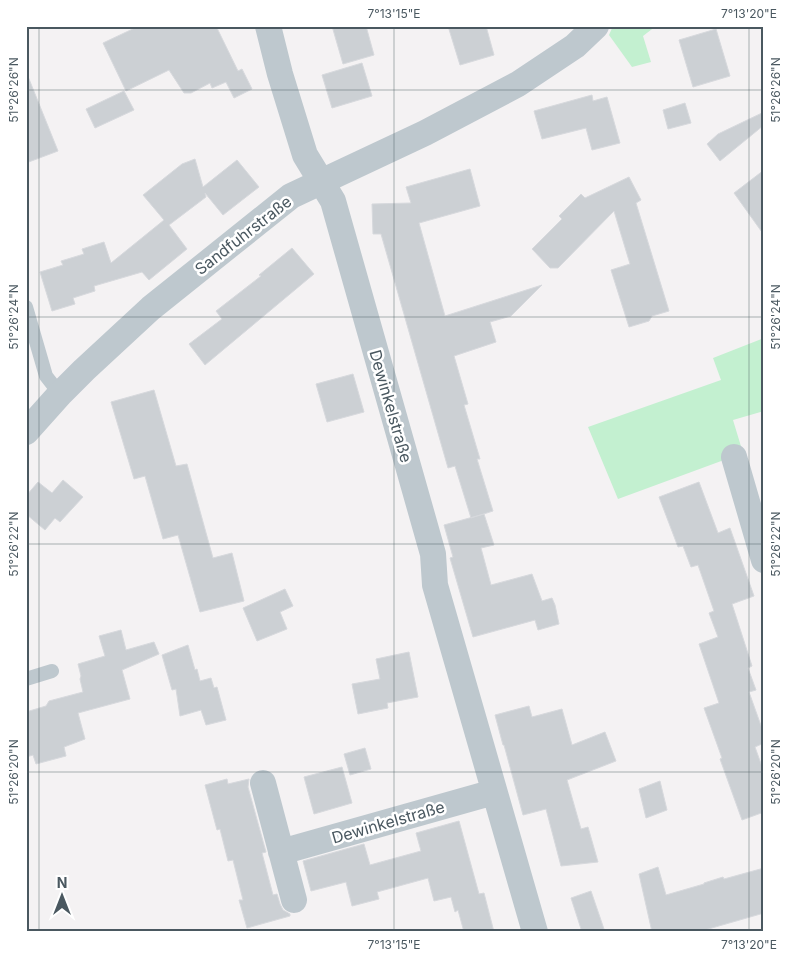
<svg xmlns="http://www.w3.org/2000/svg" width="790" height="958" font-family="Inter,sans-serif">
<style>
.green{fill:#c3f0d0}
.building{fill:#ccd0d4;stroke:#d7d9dd}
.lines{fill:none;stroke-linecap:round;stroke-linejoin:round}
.service{stroke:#bec8ce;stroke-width:14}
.minor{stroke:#bec8ce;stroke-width:26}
.ticks{fill:none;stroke:#4a5860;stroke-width:1;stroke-opacity:0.45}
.labels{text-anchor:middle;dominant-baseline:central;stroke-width:5;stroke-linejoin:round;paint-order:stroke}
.street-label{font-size:16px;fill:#4a5860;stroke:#fff}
.neatline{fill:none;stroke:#4a5860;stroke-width:2}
.ticks-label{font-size:12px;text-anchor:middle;fill:#4a5860}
</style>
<rect width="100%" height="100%" fill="#f4f2f3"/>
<!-- green -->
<path class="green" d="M613,26H656L643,36L651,62L632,67L609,35Z
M764,338V411L733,420L743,453L618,499L588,427L721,380L713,358Z"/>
<!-- building -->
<path class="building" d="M139,26H216L238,71L242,69L252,89L234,98L226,82L212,88L210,83L191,93H184L169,70L126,91L103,43Z
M332,26H366L374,55L343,64Z
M448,26H486L494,55L460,65Z
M716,29L730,76L693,87L679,40Z
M362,63L372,96L332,108L322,75Z
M26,74H27L58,151L26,163Z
M124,91L134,110L95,128L86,109Z
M592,95L593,101L607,97L620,143L592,150L586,128L542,139L534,111Z
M685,103L691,123L668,129L663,110Z
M764,112V125L720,161L707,144L718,134Z
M195,159L203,187L237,160L259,187L223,215L205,193L206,197L169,225L187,249L149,280L142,272L94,286L95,291L73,298L75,304L52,311L40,272L63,265L61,261L84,254L82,249L104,242L111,263L164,220L143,195L182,164Z
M470,169L480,206L419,223L445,316L542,285L511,316L490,322L496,342L454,356L468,404L464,405L480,459H477L493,511L471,518L455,466L448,468L381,234H373L372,204L411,203L406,187Z
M764,170V235L734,193Z
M629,177L641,200L636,203L669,311L652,316L649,321L629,327L611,270L630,264L614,211L558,268H550L532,249L562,219L559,216L581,194L585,198Z
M292,248L314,274L205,365L189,344L222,319L216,311L261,276L259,275Z
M353,374L364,412L327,422L316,384Z
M154,390L176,466L187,464L213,558L232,553L244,601L200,612L178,535L163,539L145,476L134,479L111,402Z
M63,480L83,497L60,522L55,518L45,530L26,514V496L38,482L52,493Z
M699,482L718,533L730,528L754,596L732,604L752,666L748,668L756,690L749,692L764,734V743L755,747L764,772V812L742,820L720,759L722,758L704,708L719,703L699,644L718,637L709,613L714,611L698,565L691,567L683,546L678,547L659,497Z
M484,514L494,545L481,548L491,585L532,574L542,601L552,598L555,605L559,624L538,630L535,620L473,637L450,558L453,557L444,525Z
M285,589L293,606L280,612L287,629L257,641L243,608Z
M121,630L126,650L154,642L159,654L122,670L130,699L78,713L85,739L64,747L66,756L36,764L33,755L26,757V712L46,706L49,701L83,692L80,679L81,676L78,664L105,656L99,636Z
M188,645L195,670L197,669L200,681L211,678L214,688L217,687L226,720L206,725L201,710L180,716L176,689L172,690L162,655Z
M409,652L418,697L387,703L388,708L358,714L352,684L380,679L376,659Z
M529,706L532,717L562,709L572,745L605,732L616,761L567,780L581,829L588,827L598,862L561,866L546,809L523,815L504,745H503L495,715Z
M365,748L371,769L350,775L344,754Z
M342,767L352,803L314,814L304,777Z
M227,779L228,784L249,779L248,787L266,852L262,853L273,895L277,894L280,904L283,910L290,914V916L247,928L239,900H243L233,860L228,861L220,829L217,830L205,785Z
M660,781L667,810L646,818L639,789Z
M459,821L479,894L484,893L494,932H464L458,910L455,912L451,897L434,901L428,878L377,892L379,899L352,906L346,882L311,891L303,861L364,844L370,865L421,851L416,833Z
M658,867L666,895L704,884V883L723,877L724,879L764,868V913L698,932H652L639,874Z
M591,891L605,932H582L571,898Z"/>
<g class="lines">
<!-- service -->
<path class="service" d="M26,307L46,376L60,394
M26,679L52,671"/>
<!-- minor -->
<path class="minor" d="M268,26L280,74L305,155L333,201L433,554L435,585L535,932
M26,432L60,394L84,370L151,308L291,196L425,133L518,84L575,46L596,26
M734,457L764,560
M263,783L294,900
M281,852L494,792"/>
</g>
<!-- ticks -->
<path class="ticks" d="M39,26V932M394,26V932M749,26V932M26,90H764M26,317H764M26,544H764M26,772H764"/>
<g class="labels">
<!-- street labels -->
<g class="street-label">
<text transform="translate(243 235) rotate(-38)">Sandfuhrstraße</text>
<text transform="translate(391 406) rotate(74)">Dewinkelstraße</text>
<text transform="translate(388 822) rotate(-16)">Dewinkelstraße</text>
</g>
</g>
<!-- border -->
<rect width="790" height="958" fill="none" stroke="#ffffff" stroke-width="55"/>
<!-- north arrow -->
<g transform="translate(62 896)" stroke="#ffffff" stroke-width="4" paint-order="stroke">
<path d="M0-4L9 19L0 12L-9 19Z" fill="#4a5860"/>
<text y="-8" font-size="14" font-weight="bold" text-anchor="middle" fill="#4a5860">N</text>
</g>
<rect x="28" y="28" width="734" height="902" class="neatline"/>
<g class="ticks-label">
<text x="394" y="18">7°13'15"E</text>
<text x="749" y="18">7°13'20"E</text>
<text transform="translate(14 90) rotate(-90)" y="4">51°26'26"N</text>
<text transform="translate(776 90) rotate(-90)" y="4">51°26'26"N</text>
<text transform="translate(14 317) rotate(-90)" y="4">51°26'24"N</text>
<text transform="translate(776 317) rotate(-90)" y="4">51°26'24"N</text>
<text transform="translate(14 544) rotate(-90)" y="4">51°26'22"N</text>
<text transform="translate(776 544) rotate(-90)" y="4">51°26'22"N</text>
<text transform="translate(14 772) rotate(-90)" y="4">51°26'20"N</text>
<text transform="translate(776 772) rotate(-90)" y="4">51°26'20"N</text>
<text x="394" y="949">7°13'15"E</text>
<text x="749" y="949">7°13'20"E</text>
</g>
</svg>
